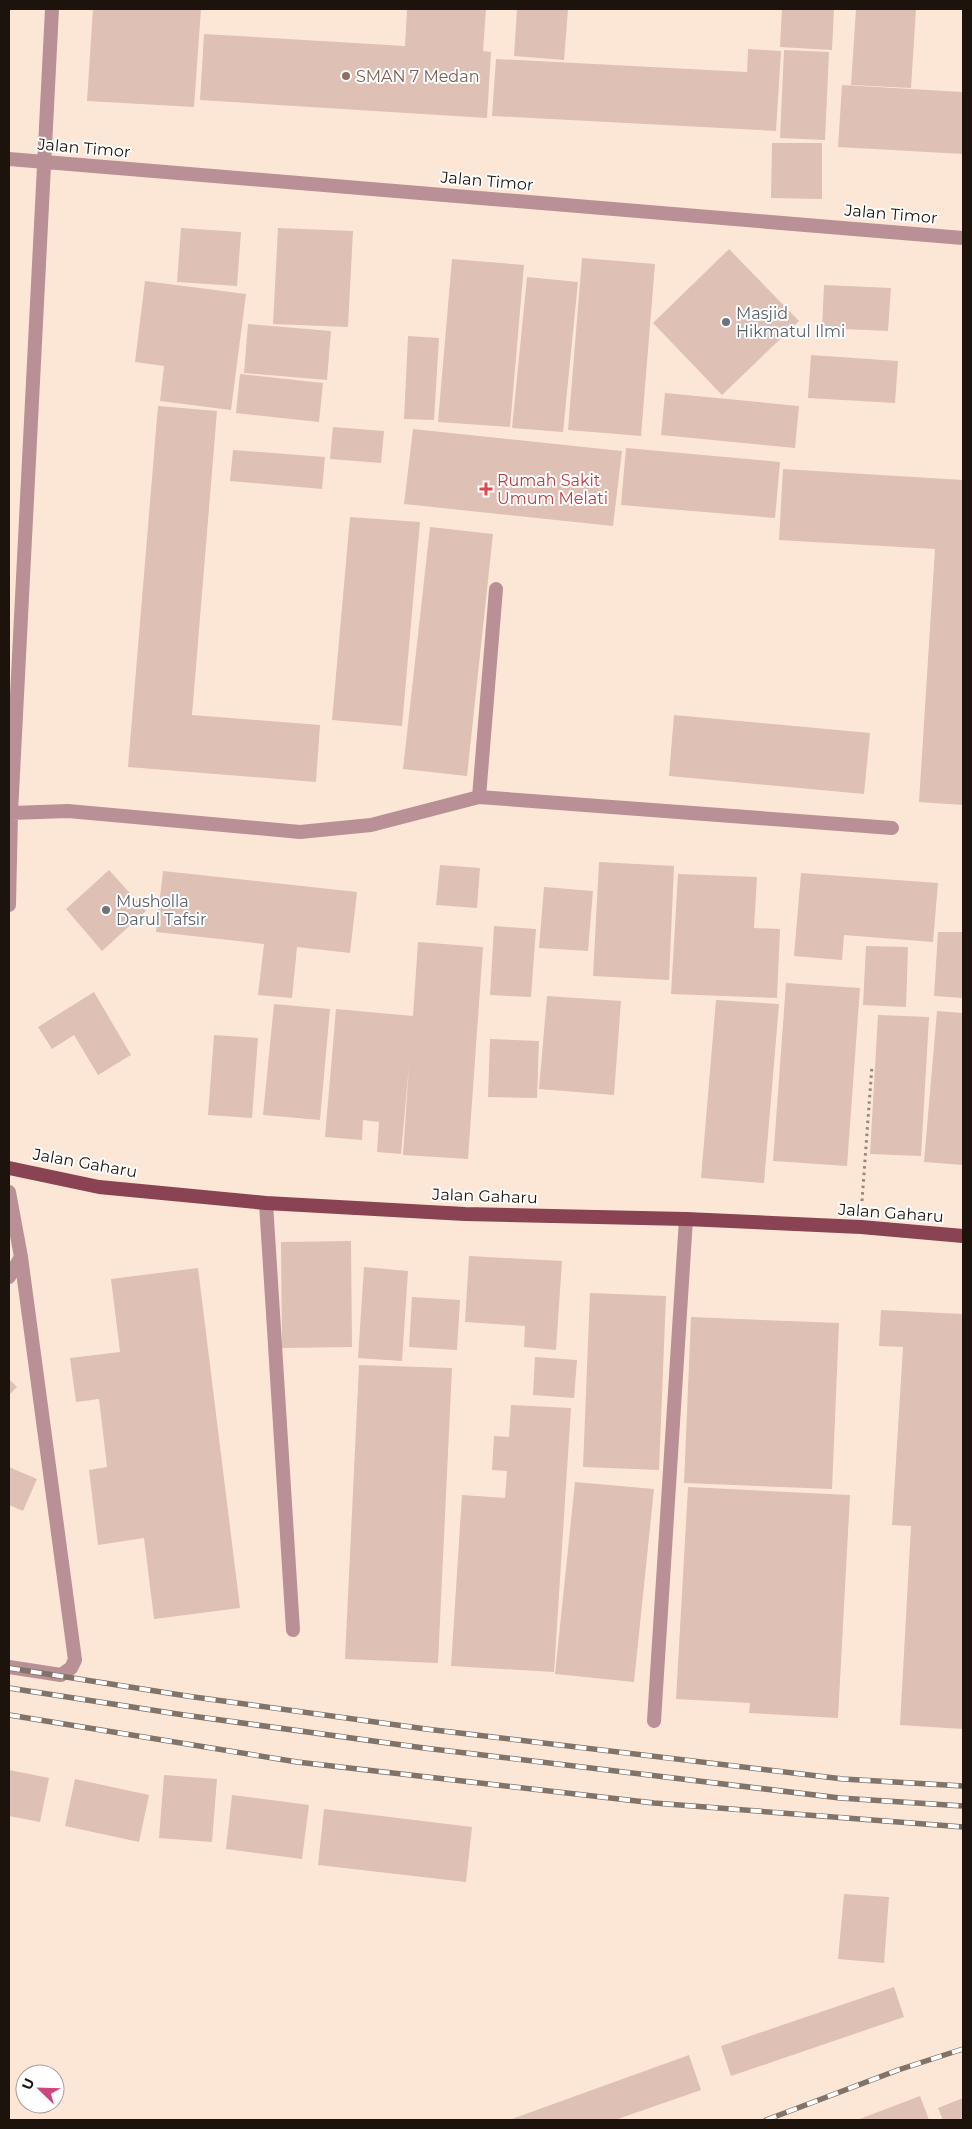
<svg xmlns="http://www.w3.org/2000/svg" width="972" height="2129" font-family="Montserrat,sans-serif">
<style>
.building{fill:#dfc0b4}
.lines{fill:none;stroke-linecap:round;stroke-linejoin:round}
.path{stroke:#96867a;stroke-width:3;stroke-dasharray:2.5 4;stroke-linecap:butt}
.service{stroke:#ba9097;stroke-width:14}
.minor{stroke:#ba9097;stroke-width:14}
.primary{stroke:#8a4352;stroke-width:14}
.rail-casing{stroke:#827368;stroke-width:5.5}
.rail{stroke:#fff;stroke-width:4;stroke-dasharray:11;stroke-linecap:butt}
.education-dot{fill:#8d6e63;stroke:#fff;stroke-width:2}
.worship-dot{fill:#6b7280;stroke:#fff;stroke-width:2}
.health-dot{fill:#e0444e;stroke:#fff;stroke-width:2}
.labels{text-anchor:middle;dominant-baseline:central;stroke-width:4;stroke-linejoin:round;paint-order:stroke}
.education-label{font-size:16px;fill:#785e54;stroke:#fff;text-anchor:start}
.street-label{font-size:16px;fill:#1c130c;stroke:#fff}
.worship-label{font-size:16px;fill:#5b616d;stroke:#fff;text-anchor:start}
.health-label{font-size:16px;fill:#be3a42;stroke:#fff;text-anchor:start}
</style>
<rect width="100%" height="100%" fill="#fce7d6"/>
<!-- building -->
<path class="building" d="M93,9H201L194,107L87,101Z
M407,9H486L483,51L491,52L487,118L200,100L204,34L405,46Z
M517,9H568L564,60L514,56Z
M782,9H834L832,50L780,47Z
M856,9H916L911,88L851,85Z
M748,49L781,51L776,131L492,116L496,59L747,72Z
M784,50L829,52L825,140L780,138Z
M842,85L963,92V154L838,147Z
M772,143H822V199L771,198Z
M181,228L241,232L237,286L177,282Z
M278,228L353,231L348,327L273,324Z
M729,249L799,321L722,395L653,323Z
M582,258L655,264L641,436L568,430Z
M452,259L524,265L510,427L438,422Z
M527,277L578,282L563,432L512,428Z
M145,281L246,294L231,410L160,401L164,366L135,362Z
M824,285L891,288L888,331L822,328Z
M248,324L331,331L327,380L244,373Z
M408,336L439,338L434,420L404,419Z
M811,355L898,361L895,403L808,398Z
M240,374L323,383L319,422L236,413Z
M665,393L799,406L795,448L661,435Z
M158,406L217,411L192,715L320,725L316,782L128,767Z
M333,427L384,431L381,463L330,459Z
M413,429L622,451L613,526L404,504Z
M626,448L780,462L775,518L621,505Z
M233,450L325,457L322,489L230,481Z
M783,469L963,480V805L919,802L935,549L779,540Z
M350,517L420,522L402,726L332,720Z
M430,527L493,534L467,776L403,769Z
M674,715L870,733L864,794L669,776Z
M599,862L674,866L669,980L593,976Z
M440,865L480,868L477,908L436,905Z
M109,870L146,911L102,951L66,909Z
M163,871L357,892L350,953L297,947L292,998L258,995L264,944L156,932Z
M801,873L938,883L933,942L844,935L842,960L794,956Z
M678,874L757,877L754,928L780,929L777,998L671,994Z
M544,887L593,891L588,951L539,948Z
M494,926L536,929L531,997L490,995Z
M938,932H963V998L934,996Z
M418,942L483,947L468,1159L403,1155L409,1065L401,1154L377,1152L379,1122L363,1120L362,1140L325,1137L336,1009L413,1016Z
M866,946L908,947L906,1007L863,1005Z
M786,983L860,988L847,1166L773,1161Z
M94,992L131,1055L98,1075L74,1035L52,1049L38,1027Z
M547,996L621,1001L614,1095L539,1089Z
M716,1000L779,1004L764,1183L701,1178Z
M274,1004L330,1009L320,1120L263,1115Z
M937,1011L963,1013V1165L924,1162Z
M878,1015L929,1017L921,1156L870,1154Z
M214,1035L258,1038L252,1118L208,1115Z
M490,1039L539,1041L537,1098L488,1097Z
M351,1241L352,1347L282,1348L281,1242Z
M469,1256L562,1261L556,1350L524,1347L525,1326L465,1322Z
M364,1267L408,1271L402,1361L358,1358Z
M198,1268L240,1608L154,1619L144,1538L98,1545L89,1470L107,1467L99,1399L76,1402L70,1358L120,1352L111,1279Z
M590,1293L666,1296L659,1470L583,1467Z
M412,1297L460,1300L457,1350L409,1347Z
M881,1310L963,1314V1729L900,1725L911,1526L892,1525L903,1347L879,1346Z
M691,1317L839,1323L832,1489L684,1483Z
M535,1357L577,1360L574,1398L533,1395Z
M359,1365L452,1368L438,1663L345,1659Z
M9,1379L17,1387L9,1395Z
M511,1405L571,1408L554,1672L451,1666L462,1495L505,1498L507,1471L492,1470L494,1436L509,1437Z
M9,1467L37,1479L23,1511L9,1505Z
M575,1482L654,1489L634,1682L555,1674Z
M688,1487L850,1495L838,1718L749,1713L750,1703L676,1699Z
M9,1770L49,1778L40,1822L9,1816Z
M164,1775L217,1779L212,1842L159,1838Z
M75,1779L149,1795L139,1842L65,1826Z
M232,1795L309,1805L302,1859L226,1849Z
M324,1809L472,1827L466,1882L318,1865Z
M844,1894L889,1897L884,1963L838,1959Z
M894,1987L904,2017L731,2076L721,2046Z
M689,2055L701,2090L615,2120H509Z
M920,2096L929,2120H857Z
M963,2098V2120H943L938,2108Z"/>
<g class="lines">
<!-- path -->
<path class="path" d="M862,1201L872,1065"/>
<!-- service -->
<path class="service" d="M479,797L496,589"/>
<!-- minor -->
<path class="minor" d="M9,159L963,238
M11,813L68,811L300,832L371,825L479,797L892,828
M9,905L11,813L52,9
M9,1192L21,1257L75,1660L71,1668L61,1675L9,1667
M266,1203L293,1630
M9,1277L21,1257
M654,1721L686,1219"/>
<!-- primary -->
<path class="primary" d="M9,1168L99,1187L266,1203L465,1214L686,1219L861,1227L963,1236"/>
<defs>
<path id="rail" d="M9,1668L187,1696L426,1729L843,1779L963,1786
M9,1688L184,1715L424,1748L840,1798L963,1806
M9,1715L297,1762L654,1803L963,1827
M766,2120L898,2070L963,2049"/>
</defs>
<!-- rail casing -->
<use href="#rail" class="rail-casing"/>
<!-- rail -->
<use href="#rail" class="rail"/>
</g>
<!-- markers -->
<circle class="education-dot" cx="346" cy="76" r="5"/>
<g class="worship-dot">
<circle cx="726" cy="322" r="5"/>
<circle cx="106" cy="910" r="5"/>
</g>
<path class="health-dot" d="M483.5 481.5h5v5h5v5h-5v5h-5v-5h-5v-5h5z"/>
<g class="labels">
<!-- education labels -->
<g class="education-label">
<text x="356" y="76">SMAN 7 Medan</text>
</g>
<!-- street labels -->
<g class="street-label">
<text transform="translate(84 148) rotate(5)">Jalan Timor</text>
<text transform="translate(487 181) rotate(5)">Jalan Timor</text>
<text transform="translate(891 214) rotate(5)">Jalan Timor</text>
<text transform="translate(85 1163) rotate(10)">Jalan Gaharu</text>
<text transform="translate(485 1196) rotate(2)">Jalan Gaharu</text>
<text transform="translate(891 1213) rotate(4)">Jalan Gaharu</text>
</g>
<!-- worship labels -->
<g class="worship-label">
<text x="736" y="313">Masjid<tspan x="736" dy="18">Hikmatul Ilmi</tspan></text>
<text x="116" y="901">Musholla<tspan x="116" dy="18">Darul Tafsir</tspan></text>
</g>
<!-- health labels -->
<g class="health-label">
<text x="497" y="480">Rumah Sakit<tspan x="497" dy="18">Umum Melati</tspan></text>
</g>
</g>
<!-- border -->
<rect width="972" height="2129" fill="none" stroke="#1c130c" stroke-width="20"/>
<!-- north arrow -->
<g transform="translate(40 2089) rotate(293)"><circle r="24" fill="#ffffff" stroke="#a4a19e"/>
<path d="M0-4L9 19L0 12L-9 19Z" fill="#cd447e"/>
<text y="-8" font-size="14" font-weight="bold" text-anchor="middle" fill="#1c130c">U</text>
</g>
</svg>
